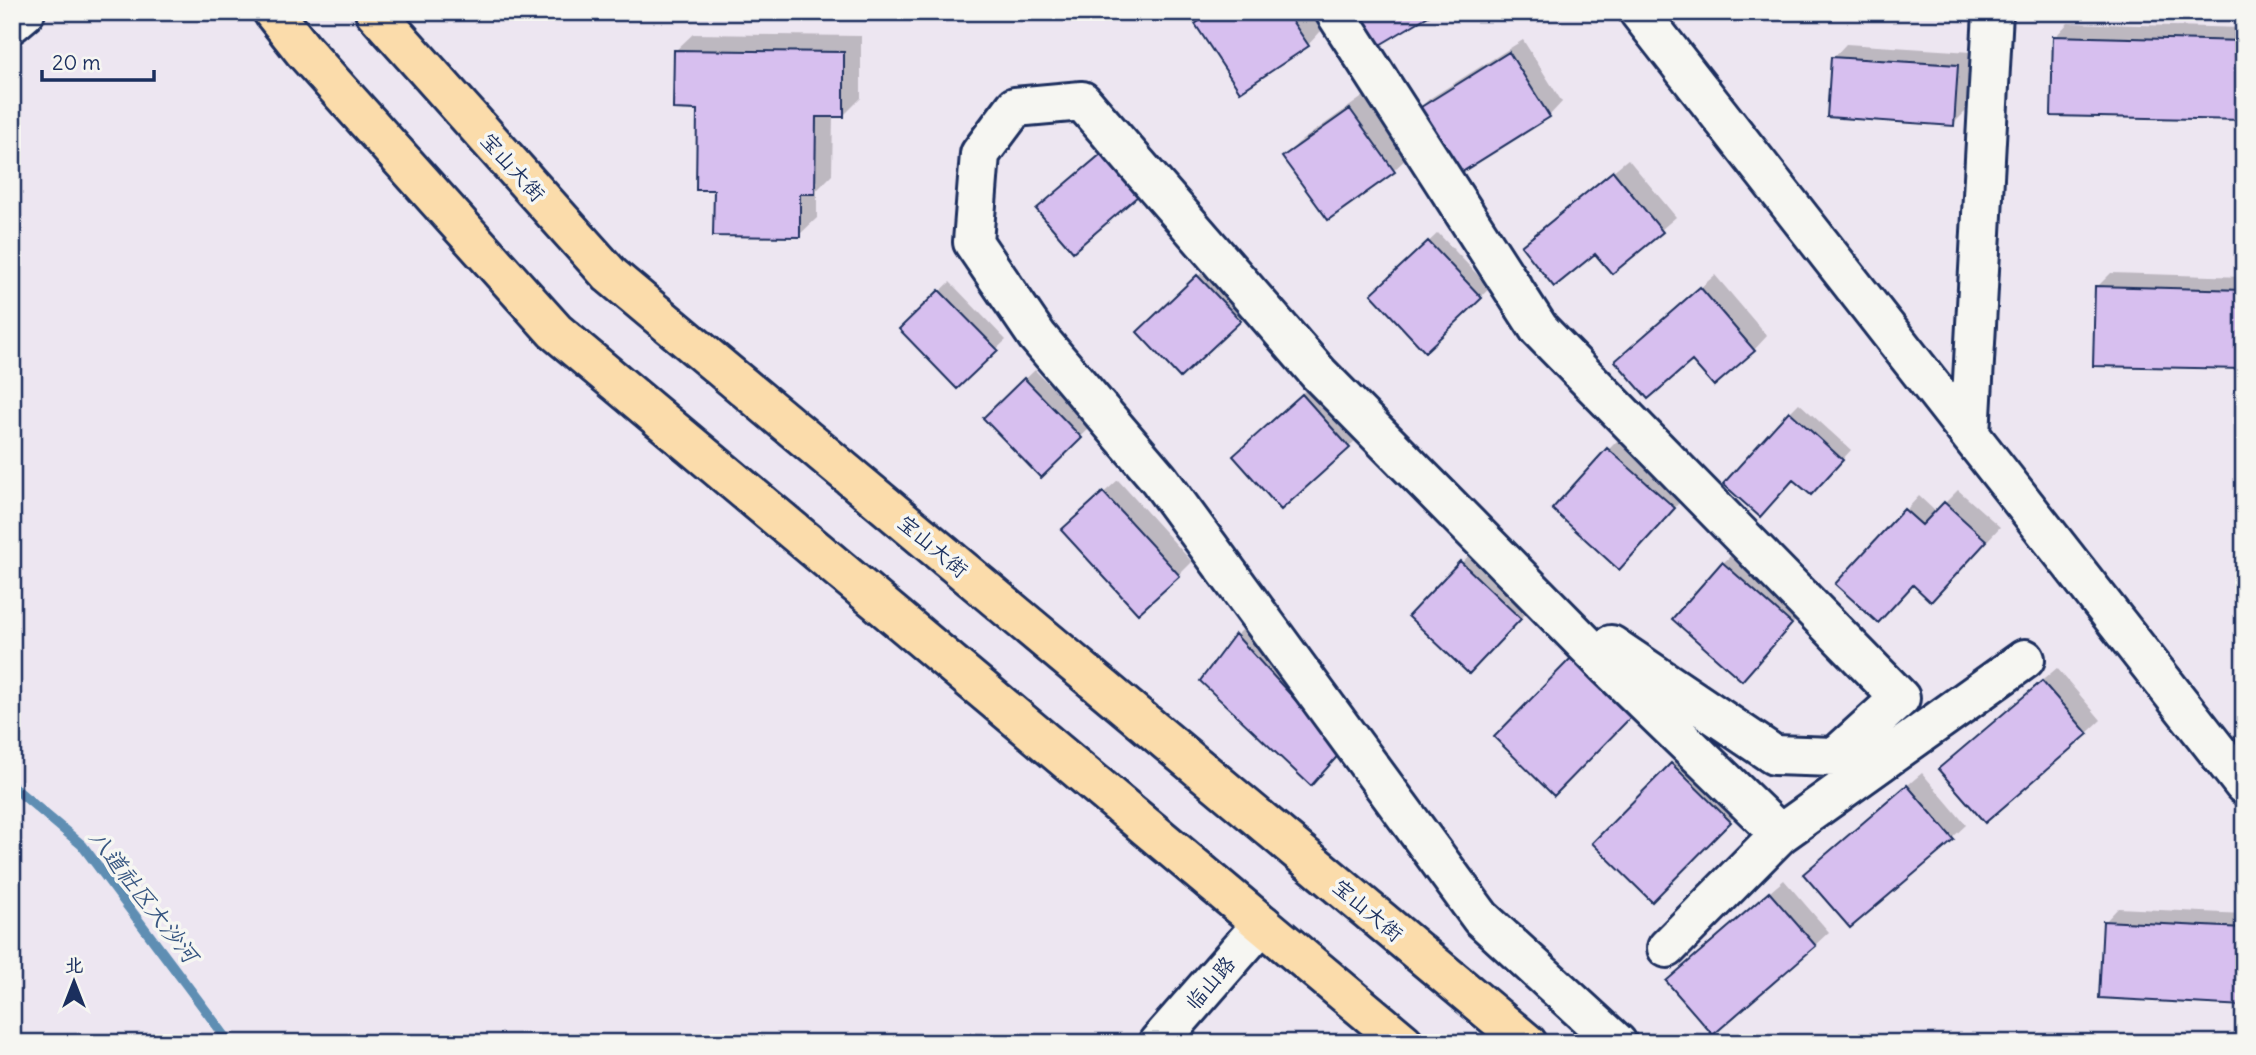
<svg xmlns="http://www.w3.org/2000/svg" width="2256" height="1055" font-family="Delius,'LXGW WenKai TC',sans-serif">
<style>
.shadow{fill:#0003}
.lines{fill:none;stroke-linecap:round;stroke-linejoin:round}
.stream{stroke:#5e8eb3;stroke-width:10}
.building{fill:#d7bfef;stroke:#1b2f5e;stroke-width:2}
.minor-casing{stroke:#1b2f5e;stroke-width:44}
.major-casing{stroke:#1b2f5e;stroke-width:44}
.minor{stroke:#f6f6f2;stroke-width:38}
.major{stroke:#fbdcab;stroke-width:38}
.labels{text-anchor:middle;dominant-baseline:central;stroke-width:7;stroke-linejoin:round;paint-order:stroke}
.street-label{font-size:21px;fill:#1b2f5e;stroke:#f6f6f2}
.water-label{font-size:23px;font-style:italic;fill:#375681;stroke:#f6f6f2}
</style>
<rect width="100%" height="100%" fill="#ede6f1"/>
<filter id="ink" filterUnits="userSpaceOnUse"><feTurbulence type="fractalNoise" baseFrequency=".0143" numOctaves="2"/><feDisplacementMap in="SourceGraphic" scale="14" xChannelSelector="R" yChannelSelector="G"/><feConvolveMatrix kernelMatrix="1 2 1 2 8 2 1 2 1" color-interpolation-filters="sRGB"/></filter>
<g filter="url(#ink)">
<!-- shadow -->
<path class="shadow" d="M1208,12H1309L1321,31L1308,45L1197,24Z
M2068,23L2244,28V118L2055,37Z
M693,34L861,36V98L843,116L833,115L832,175L817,190V218L799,235L716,188L698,108L675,51Z
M1523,40L1562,102L1549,116L1415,113L1429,99Z
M1846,44L1971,52L1967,110L1953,124L1833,58Z
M1364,96L1408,157L1394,170L1328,217L1285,157L1298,143Z
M1111,146L1146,186L1137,195L1048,200Z
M1628,159L1676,217L1612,272L1595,251L1537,233Z
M1438,233L1490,288L1425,349L1383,285Z
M1208,267L1249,311L1240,320L1148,323Z
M2111,273L2244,277V367L2097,287Z
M1715,275L1767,336L1754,350L1692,358L1617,361Z
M950,282L1006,340L957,387L901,329Z
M1035,370L1090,428L1041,475L985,418Z
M1316,381L1362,433L1349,447L1248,442Z
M1799,403L1851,450L1820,484L1790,412Z
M1622,436L1687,494L1633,554L1609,449Z
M1118,480L1192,562L1179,575L1077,517Z
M1958,490L2000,527L1945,586L1913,583L1838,584L1919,496L1936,512Z
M1475,549L1534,605L1483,659L1411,616Z
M1737,550L1805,610L1756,665L1723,563Z
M1250,622L1355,737L1203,681L1237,635Z
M2057,668L2101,720L2087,733L1954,755Z
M1685,751L1743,807L1652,900L1594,843Z
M1922,773L1966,825L1952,838L1819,860Z
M1784,880L1829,932L1815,945L1682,967Z
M2118,908L2244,914V1004L2105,922Z"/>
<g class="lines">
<!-- stream -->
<path class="stream" d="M12,786L82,845L230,1043"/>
</g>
<!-- building -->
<path class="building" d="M1212,12H1286L1309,46L1240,92L1195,24Z
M1358,12H1435L1378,46Z
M2053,36L2244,41V120L2051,116Z
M674,50L844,52V117H816L815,194H800V237L713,236L714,190H696L697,110L673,109Z
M1509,52L1550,117L1454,177L1413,112Z
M1831,57L1958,65L1954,126L1827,117Z
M1350,109L1395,172L1328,220L1282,157Z
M1101,154L1138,196L1073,252L1036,209Z
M1613,171L1663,232L1612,274L1595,254L1554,287L1521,246Z
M1428,241L1482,298L1425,352L1371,294Z
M1197,275L1241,321L1180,378L1137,332Z
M2095,286L2244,290V369L2093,366Z
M1700,287L1755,351L1714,386L1692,361L1648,399L1615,361Z
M939,290L998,350L957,389L899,329Z
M1024,378L1082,438L1041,478L983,418Z
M1302,394L1350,448L1281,510L1233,456Z
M1789,411L1843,460L1811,495L1793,480L1760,517L1723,484Z
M1607,448L1675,508L1619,570L1552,509Z
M1103,492L1180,576L1138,614L1061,530Z
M1944,502L1987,541L1931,602L1913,585L1878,623L1835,584L1904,509L1922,525Z
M1460,561L1521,619L1469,674L1408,616Z
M1722,562L1792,624L1742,681L1672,619Z
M1235,634L1342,751L1311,786L1200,681Z
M1572,657L1632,716L1554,796L1494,737Z
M2042,681L2088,734L1985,823L1938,769Z
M1671,763L1731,822L1652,902L1592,843Z
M1907,785L1954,840L1850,928L1803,874Z
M1769,892L1816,946L1713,1035L1666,981Z
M2103,921L2244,928V1006L2099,998Z"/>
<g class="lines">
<defs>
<path id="minor" d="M1335,12L1539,329L1900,698L1835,757L1774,755L1611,645
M1639,12L2244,785
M12,23L25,12
M1970,435L1993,12
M1667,948L1780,834
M1158,1043L1262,924
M1617,1043L1481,918L1159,479L1037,336L973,242L980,154L1015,107L1082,101L1319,374L1607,666L1780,834L2025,659"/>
<path id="major" d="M273,12L303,50L555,331L1404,1043
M375,12L610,275L1527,1043"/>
</defs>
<!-- minor casing -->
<use href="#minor" class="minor-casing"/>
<!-- major casing -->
<use href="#major" class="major-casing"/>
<!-- minor -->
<use href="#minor" class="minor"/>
<!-- major -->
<use href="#major" class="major"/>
</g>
</g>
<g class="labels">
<!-- street labels -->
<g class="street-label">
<text transform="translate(513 167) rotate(48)">宝山大街</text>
<text transform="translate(933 546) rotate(40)">宝山大街</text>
<text transform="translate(1368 910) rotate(40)">宝山大街</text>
<text transform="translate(1210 983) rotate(-49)">临山路</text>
</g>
<!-- water labels -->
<g class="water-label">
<text transform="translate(144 896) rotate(52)">八道社区大沙河</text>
</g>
</g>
<!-- margin -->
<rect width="2256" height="1055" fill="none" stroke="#f6f6f2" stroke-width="42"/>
<rect x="21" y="21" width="2214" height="1013" fill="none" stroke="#1b2f5e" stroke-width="2.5" filter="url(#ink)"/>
<!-- north arrow -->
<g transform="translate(74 982)" stroke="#f6f6f2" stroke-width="5" paint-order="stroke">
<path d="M0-5L12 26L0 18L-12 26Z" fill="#1b2f5e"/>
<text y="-10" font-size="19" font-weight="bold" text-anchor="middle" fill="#1b2f5e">北</text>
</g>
<!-- scale -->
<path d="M42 70v10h112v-10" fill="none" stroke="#1b2f5e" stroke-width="3.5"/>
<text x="52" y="70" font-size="21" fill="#1b2f5e" stroke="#f6f6f2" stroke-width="5" paint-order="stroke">20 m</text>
</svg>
